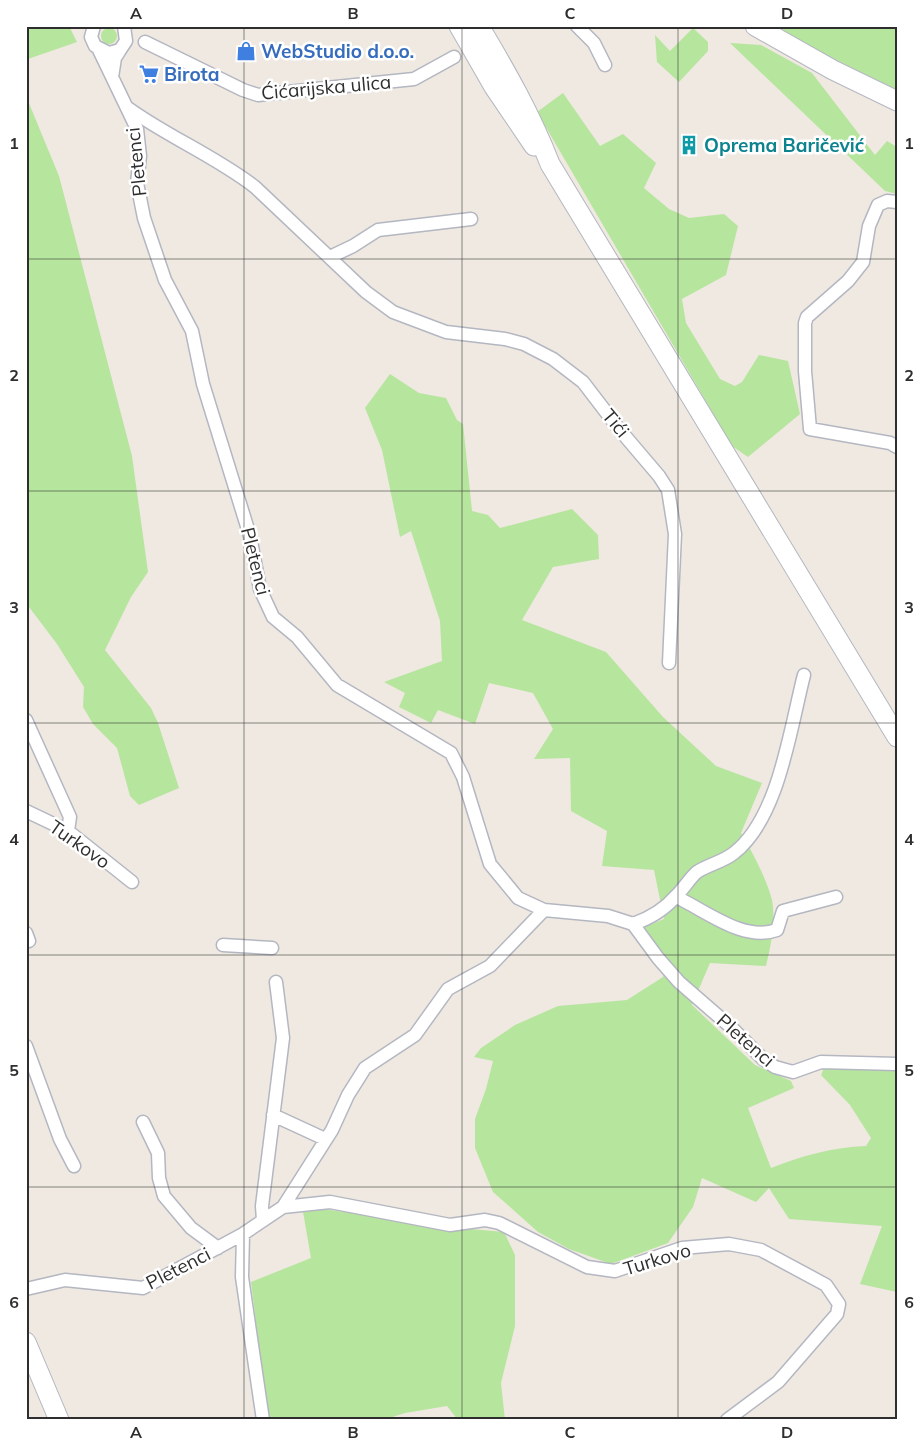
<svg xmlns="http://www.w3.org/2000/svg" width="923" height="1446" font-family="Mulish,sans-serif">
<style>
.green{fill:#b6e59e}
.lines{fill:none;stroke-linecap:round;stroke-linejoin:round}
.street-casing{stroke:#b4b7c1;stroke-width:15}
.secondary-casing{stroke:#b4b7c1;stroke-width:21}
.street{stroke:#fff;stroke-width:12}
.secondary{stroke:#fff;stroke-width:19}
.grid{fill:none;stroke:#2e2e2e;stroke-width:1;stroke-opacity:0.55}
.labels{text-anchor:middle;dominant-baseline:central;stroke-width:5;stroke-linejoin:round;paint-order:stroke}
.shop-label{font-size:19px;font-weight:bold;fill:#366cbe;stroke:#fff;text-anchor:start}
.street-label{font-size:19px;fill:#2e2e2e;stroke:#fff}
.culture-label{font-size:19px;font-weight:bold;fill:#0d838f;stroke:#fff;text-anchor:start}
.neatline{fill:none;stroke:#2e2e2e;stroke-width:2}
.grid-label{font-size:16px;text-anchor:middle;font-weight:bold;fill:#2e2e2e}
</style>
<rect width="100%" height="100%" fill="#efe9e1"/>
<!-- green -->
<path class="green" d="M26,26H69L77,42L28,59L26,81Z
M777,26H897V90L802,43Z
M693,28L708,42V51L679,82L657,62L655,35L670,51Z
M101 36a8 8 0 1 1 16 0a8 8 0 1 1-16 0Z
M730,43L761,45L812,73L875,155L887,141L897,147V194L885,191Z
M563,93L600,146L623,134L656,163L644,188L669,209L689,218L724,214L738,226L726,275L682,299L686,323L720,379L735,386L742,382L759,355L788,361L800,414L748,457L732,446L537,112Z
M26,96L59,176L132,456L148,572L131,597L105,650L151,708L158,723L179,788L139,805L130,796L117,748L93,724L83,707L84,687L57,644L26,603Z
M390,374L419,393L446,398L457,420L463,424L472,511L488,515L500,528L572,509L598,535L599,559L553,567L522,620L606,652L663,717L716,766L762,783L741,833C752,851 767,880 772,900C776,922 771,945 766,966L710,963L692,1005L755,1065L791,1081L794,1088L748,1108L771,1168C801,1156 833,1147 866,1146L871,1138L850,1105L821,1075L824,1068L897,1067V1292L860,1284L882,1226L789,1219L769,1188L756,1202L702,1178L693,1207L668,1243L611,1264L569,1249L538,1232L493,1192L475,1148V1119L486,1089L493,1061L474,1057L481,1048L515,1025L558,1006L627,1000L663,977L668,964L644,927L664,919L654,870L602,866L607,831L571,811L570,758L534,759L553,729L533,693L489,683L475,724L438,710L431,723L399,707L405,693L384,682L442,661L440,621L411,531L400,537L382,450L365,408Z
M302,1206L449,1227L504,1232L515,1255V1326L501,1383L505,1420H458L447,1406L405,1413L383,1420H268L251,1282L311,1258Z"/>
<g class="lines">
<defs>
<path id="street" d="M94,26L91,37L95,46L109,53L120,50L126,41L124,26
M577,26L594,43L605,65
M145,42L243,90L258,95L414,79L454,57
M99,50L112,77L115,58L120,50
M112,77L137,129L140,156L137,183L144,218L165,280L192,331L203,384L250,536L260,589L273,617L297,637L337,685L451,753L463,777L490,864L518,898L544,910L608,916L633,924L658,958L679,982L732,1028L763,1059L775,1067L793,1072L821,1062L897,1064
M128,108C168,137 215,156 255,187L366,292L393,312L446,332L505,339L524,344L553,359L583,382L619,429L659,476L668,490L675,534L669,663
M897,202L887,201L878,205L869,226L863,262L848,281L807,317L805,323V371L810,429L890,443L897,447
M330,257L353,246L378,230L471,219
M26,720L70,817L68,831
M26,811L68,831L132,882
M676,897C707,911 743,942 777,930L783,911L836,897
M633,924C651,918 665,909 677,895C684,888 690,878 697,872C709,864 723,862 734,853C779,818 790,729 804,675
M26,933L29,941
M223,945L272,948
M26,1046L60,1139L74,1166
M273,1115L325,1139
M143,1122L158,1153L159,1178L164,1196L191,1228L218,1248
M283,1207L330,1202L450,1225L485,1220L499,1223L587,1267L615,1271L682,1248L729,1244L761,1250L826,1285L839,1304L837,1314L778,1382L727,1420
M263,1220L262,1206L283,1038L276,982
M243,1234L242,1277L263,1420
M26,1289L65,1280L143,1288L243,1234L283,1207L332,1130L348,1095L365,1068L415,1035L448,989L490,966L544,910"/>
<path id="secondary" d="M459,26L494,87L534,146
M479,26C506,71 531,115 550,164L897,737
M755,26L833,70L897,101
M26,1342L59,1420"/>
</defs>
<!-- street casing -->
<use href="#street" class="street-casing"/>
<!-- secondary casing -->
<use href="#secondary" class="secondary-casing"/>
<!-- street -->
<use href="#street" class="street"/>
<!-- secondary -->
<use href="#secondary" class="secondary"/>
</g>
<!-- grid -->
<path class="grid" d="M244,26V1420M462,26V1420M678,26V1420M26,259H897M26,491H897M26,723H897M26,955H897M26,1187H897"/>
<!-- icons -->
<defs>
<symbol id="shop-bare" viewBox="-9 -9 18 18"><path d="M-5-2.5h2.3a2.7 3.5 0 0 1 5.4 0H5L5.5 6h-11ZM-1.5-2.5h3a1.5 2.3 0 0 0-3 0Z" fill="#3f7fe0" stroke="#fff" stroke-width="2.5" paint-order="stroke"/></symbol>
<symbol id="supermarket-bare" viewBox="-9 -9 18 18"><path d="M-6-5.5h2.5l.6 2H6L4.5 2H-2.5L-4.4-4H-6ZM-1.5 3.2a1.3 1.3 0 1 0 .1 0ZM3 3.2a1.3 1.3 0 1 0 .1 0Z" fill="#3f7fe0" stroke="#fff" stroke-width="2.5" paint-order="stroke"/></symbol>
<symbol id="building-bare" viewBox="-9 -9 18 18"><path d="M-4-6H4V6H1V3H-1V6H-4ZM-2.5-4.3h1.7v1.8h-1.7ZM.8-4.3h1.7v1.8H.8ZM-2.5-1h1.7V.8h-1.7ZM.8-1h1.7V.8H.8Z" fill="#0f9aa8" stroke="#fff" stroke-width="2.5" paint-order="stroke"/></symbol>
</defs>
<g fill-rule="evenodd">
<use href="#shop-bare" x="232" y="37" width="28" height="28"/>
<use href="#supermarket-bare" x="135" y="60" width="28" height="28"/>
<use href="#building-bare" x="675" y="131" width="28" height="28"/>
</g>
<g class="labels">
<!-- shop labels -->
<g class="shop-label">
<text x="261" y="51">WebStudio d.o.o.</text>
<text x="164" y="74">Birota</text>
</g>
<!-- street labels -->
<g class="street-label">
<text transform="translate(326 87) rotate(-5)">Ćićarijska ulica</text>
<text transform="translate(136 162) rotate(-96)">Pletenci</text>
<text transform="translate(616 423) rotate(50)">Tići</text>
<text transform="translate(256 561) rotate(76)">Pletenci</text>
<text transform="translate(80 844) rotate(35)">Turkovo</text>
<text transform="translate(746 1040) rotate(41)">Pletenci</text>
<text transform="translate(657 1259) rotate(-17)">Turkovo</text>
<text transform="translate(178 1268) rotate(-27)">Pletenci</text>
</g>
<!-- culture labels -->
<g class="culture-label">
<text x="704" y="145">Oprema Baričević</text>
</g>
</g>
<!-- border -->
<rect width="923" height="1446" fill="none" stroke="#ffffff" stroke-width="55"/>
<rect x="28" y="28" width="868" height="1390" class="neatline"/>
<g class="grid-label">
<text x="136" y="19">A</text>
<text x="353" y="19">B</text>
<text x="570" y="19">C</text>
<text x="787" y="19">D</text>
<text x="14" y="149">1</text>
<text x="909" y="149">1</text>
<text x="14" y="381">2</text>
<text x="909" y="381">2</text>
<text x="14" y="613">3</text>
<text x="909" y="613">3</text>
<text x="14" y="845">4</text>
<text x="909" y="845">4</text>
<text x="14" y="1076">5</text>
<text x="909" y="1076">5</text>
<text x="14" y="1308">6</text>
<text x="909" y="1308">6</text>
<text x="136" y="1438">A</text>
<text x="353" y="1438">B</text>
<text x="570" y="1438">C</text>
<text x="787" y="1438">D</text>
</g>
</svg>
